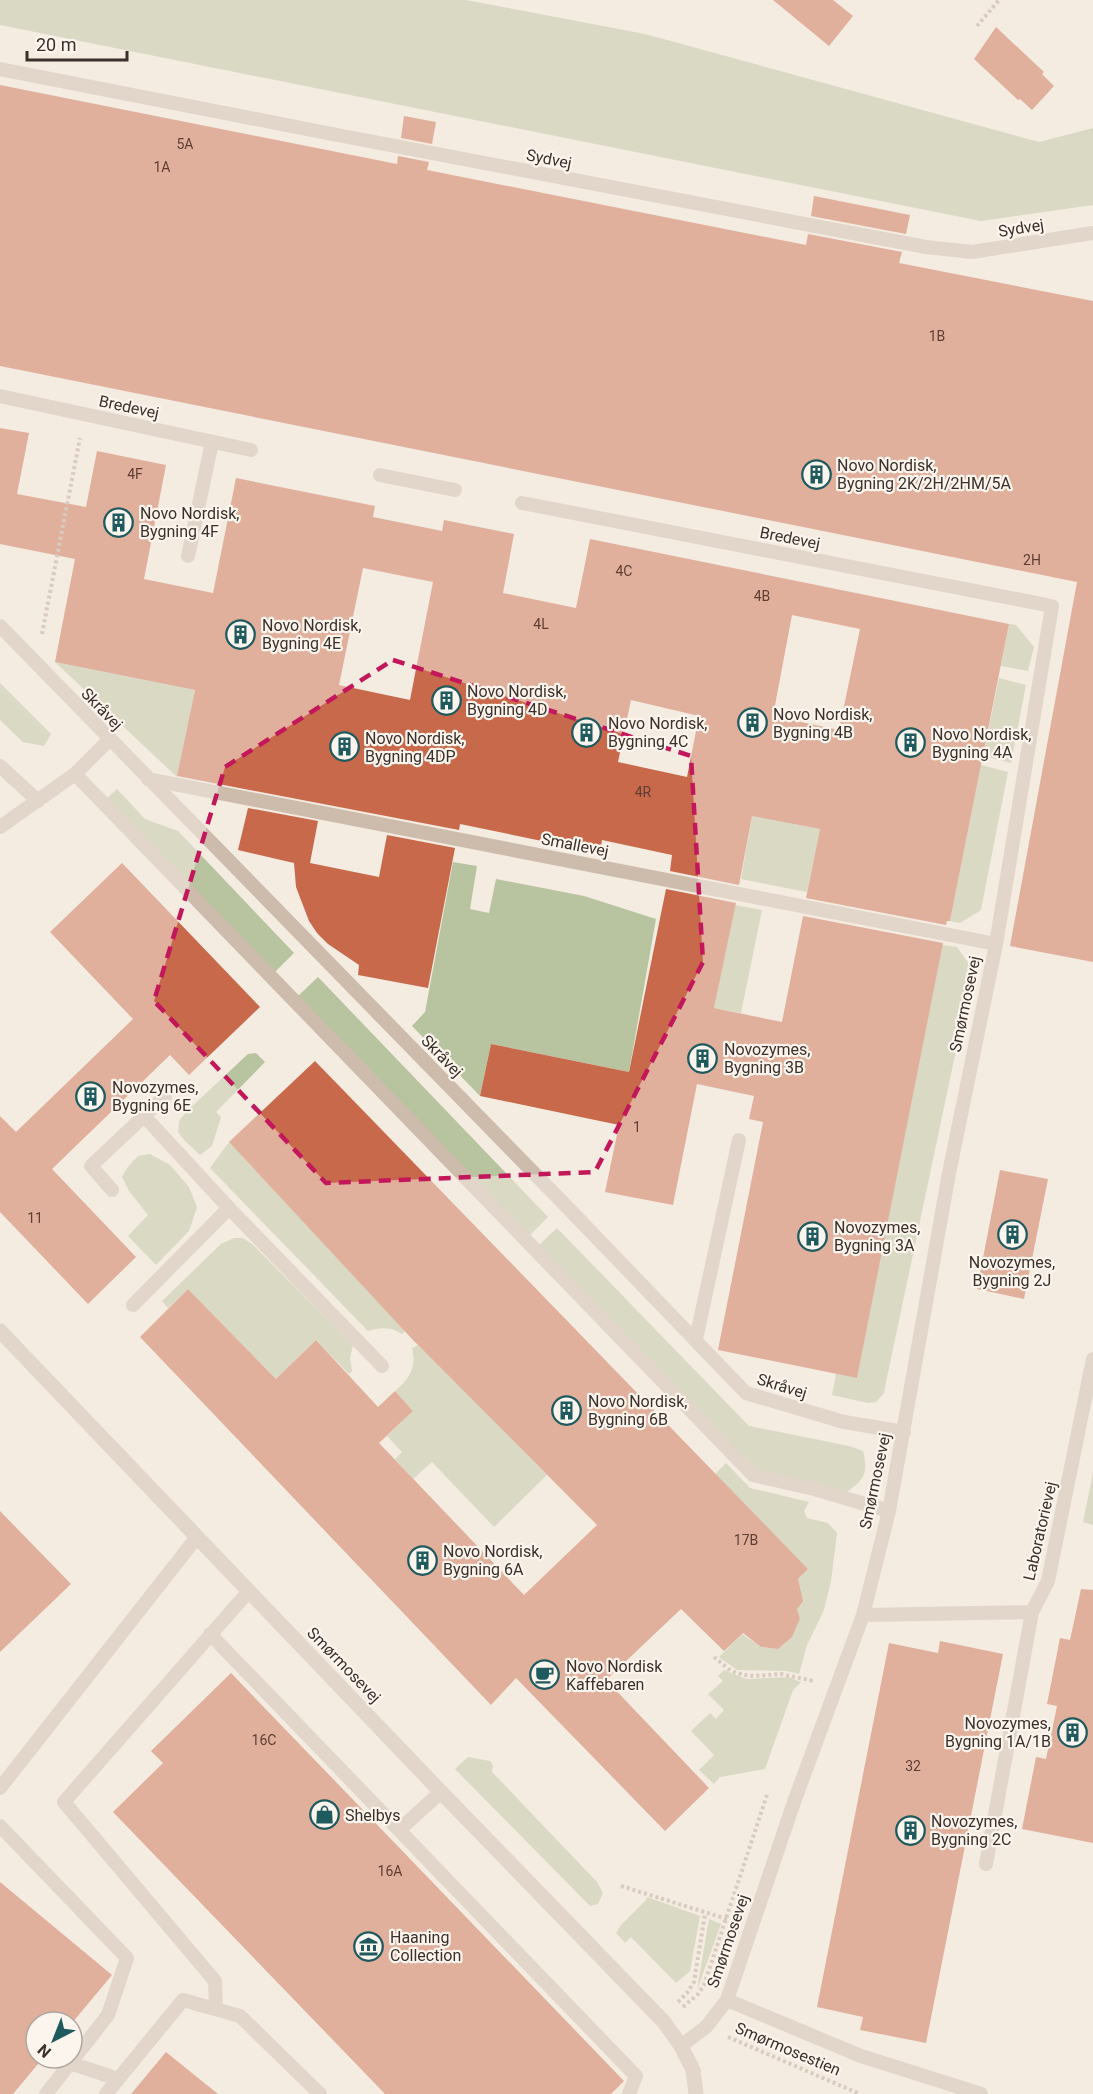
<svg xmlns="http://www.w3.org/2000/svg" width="1093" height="2094" font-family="Roboto,sans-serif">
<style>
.green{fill:#b8c4a0}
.building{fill:#c8694b;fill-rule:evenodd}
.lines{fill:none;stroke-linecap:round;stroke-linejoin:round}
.path{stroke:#b9a596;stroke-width:4;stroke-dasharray:3 3;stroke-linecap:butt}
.service{stroke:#cdbbac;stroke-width:14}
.minor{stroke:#cdbbac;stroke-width:15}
.marked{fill:none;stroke:#c2185b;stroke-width:4.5;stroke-dasharray:12 8;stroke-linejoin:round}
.labels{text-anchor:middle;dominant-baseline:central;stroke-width:4.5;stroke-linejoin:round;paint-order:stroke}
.number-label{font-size:14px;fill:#5e3e33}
.street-label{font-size:16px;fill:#3b302b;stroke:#fbf5ee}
.poi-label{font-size:16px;fill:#3b302b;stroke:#fbf5ee;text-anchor:start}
</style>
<rect width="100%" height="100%" fill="#f4ebe1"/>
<!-- green -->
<path class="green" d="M0,0H466L645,34L1039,142L1093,128V205L981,221L0,25Z
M1009,624L1016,625L1034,647L1028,671L1001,666Z
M55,662L195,690L177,777L162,763Z
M999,678L1026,685L1011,763L983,756Z
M0,683L51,734L44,746L23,742L0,720Z
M981,765L1008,772L981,910L960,923L950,921Z
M117,789L145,819L178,831L294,953L274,973L106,799Z
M752,816L820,829L807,892L741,879Z
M453,862L477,866L470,909L489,913L496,879L584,896L656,919L629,1072L491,1044L480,1096L412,1026L425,1012Z
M735,905L762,910L741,1013L714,1008Z
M942,945L957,947L973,970L886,1382L884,1393L876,1402L868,1403L832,1395L836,1374L857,1377Z
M318,977L548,1217L529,1236L298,996Z
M256,1053L265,1062L216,1112L221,1117L212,1146L200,1155L185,1141L178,1132L179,1121L188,1110L248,1054Z
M229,1142L405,1331L402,1334C391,1327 381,1327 368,1331L210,1168Z
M150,1154L170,1165L189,1187L197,1207L189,1231L156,1265L128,1236L148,1215L129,1191L122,1177L127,1168L138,1156Z
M557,1228L749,1426L849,1446L863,1451C869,1476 863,1480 844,1494L753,1470L538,1246Z
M234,1238H243L252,1244L353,1345L350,1358L352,1371L349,1374L316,1340L294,1361L315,1384L297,1400L188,1289L168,1308L162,1301L221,1244Z
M418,1345L547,1475L494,1527L432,1462L413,1479L395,1459L402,1452L387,1436L413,1411L395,1391C409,1379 417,1368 412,1348Z
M726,1463L750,1488L809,1502L804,1511L807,1518L828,1523L837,1533L831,1581L824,1610L807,1645L799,1674L787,1671L737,1670L719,1657L742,1634L761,1647L778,1649L792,1637L800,1619L797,1609L794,1584L808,1569L714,1475Z
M1093,1473V1525L1083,1522Z
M724,1670L746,1679L789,1677L801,1682L793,1690L765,1769L720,1777L714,1784L699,1770L714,1755L691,1731L710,1713L716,1719L724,1710L708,1694L723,1681L718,1676Z
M468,1757L490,1761L493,1765L492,1772L597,1882L603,1893L598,1904L590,1906L455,1769Z
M647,1897L700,1916L690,1971L676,1983L631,1937L625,1943L616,1933L621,1925L646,1900Z
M709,1919L721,1924L697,1990Z"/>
<!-- building -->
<path class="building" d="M773,0H833L853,16L829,46Z
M996,27L1044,72L1042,74L1054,86L1032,110L1020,99L1018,100L974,59Z
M0,85L397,164L398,156L429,162L427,170L806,245L808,234L902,252L899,263L1093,301V962L1010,946L1077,582L0,366Z
M404,116L436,122L432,144L401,138Z
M814,196L910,215L906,234L811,216Z
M0,428L29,433L17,494L86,507L97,451L166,465L144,579L213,593L236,478L375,506L373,517L442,531L444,520L514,534L503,593L576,608L590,539L1009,624L950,921H947L946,925L806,898L820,829L752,816L739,885L670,871L672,855L602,840L600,853L460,824L459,830L177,776L195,690L55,662L75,559L0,544ZM363,568L433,582L410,700L339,685ZM792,615L860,629L839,730L773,716ZM631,700L699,716L687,777L618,762Z
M248,808L318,821L310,863L379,877L387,835L455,848L428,988L358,975L359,965L328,944L317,933L309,921L296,887L294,863L238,850Z
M122,863L260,1007L189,1075L170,1055L52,1169L136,1257L88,1304L0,1212V1116L16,1132L133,1019L50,932Z
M666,889L736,903L714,1008L782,1022L803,916L943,943L857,1378L718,1350L763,1122L749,1119L754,1096L697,1084L673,1205L605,1192L619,1125L480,1096L491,1044L629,1072Z
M315,1061L808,1569L798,1579L803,1601L797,1609L800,1619L792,1637L778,1649L761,1647L743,1633L724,1651L681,1609L606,1680L709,1788L665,1831L516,1678L491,1705L140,1337L188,1289L276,1379L316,1340L378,1407L395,1391L413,1411L379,1443L524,1595L597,1525L412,1339L229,1142Z
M1000,1170L1048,1179L1024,1299L977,1289Z
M0,1511L71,1584L0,1652Z
M1081,1589L1093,1590V1843L1022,1829L1036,1757L1046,1759L1057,1706L1047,1704L1060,1638L1070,1640Z
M940,1641L1003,1654L926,2043L860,2030L863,2017L817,2007L889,1643L938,1653Z
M231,1673L624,2081L611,2094H385L113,1812L163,1763L151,1751Z
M0,1882L112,1975L72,2023L36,2022V2058H43L13,2094H0Z
M166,2052L218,2094H131Z"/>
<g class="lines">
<!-- path -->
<path class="path" d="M977,26L999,0
M42,634L80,438
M714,1657L731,1671L744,1675L754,1676L781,1674L814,1681
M621,1886L727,1919
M678,2002L687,1993L694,1982L705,1914
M683,2007L698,1994L704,1985L767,1795
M728,2037L860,2094"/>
<!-- service -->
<path class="service" d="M0,69L332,134L926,247L972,252L1093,233
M0,396L251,450
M380,475L455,490
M522,503L1052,606L996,944L949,1173L889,1511L863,1615L794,1802L727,2000L706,2027L681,2046
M188,556L212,442
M0,626L569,1209L746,1393L844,1422L904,1432
M0,766L38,801
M75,774L753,1475L814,1489L889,1511
M148,779L996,944
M0,827L75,774L109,740
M144,1116L165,1096
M112,1190L91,1166L144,1116L229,1208L382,1366
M133,1305L229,1208
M696,1339L739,1140
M863,1615L1032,1612L1048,1581L1093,1359
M210,1634L636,2076L629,2094
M0,1788L197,1537
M0,1826L127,1958L108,2015L46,2094
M399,1830L441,1792
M986,1864L1032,1612
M727,2000L861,2056L981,2094
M216,2009L215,1981L64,1802L249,1591
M70,2063L118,2079
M106,2094L183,2000L240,2016L320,2094"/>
<!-- minor -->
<path class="minor" d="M0,1331L441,1792L664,2022L681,2046L693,2070L696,2094"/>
</g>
<!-- marked area -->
<path d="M0 0H1093V2094H0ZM393,660L691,756L703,962L595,1172L326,1183L154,1001L225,767Z" fill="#f4ebe1" fill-opacity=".55" fill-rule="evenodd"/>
<path class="marked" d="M393,660L691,756L703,962L595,1172L326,1183L154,1001L225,767Z"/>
<!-- icons -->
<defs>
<symbol id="building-ring" viewBox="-11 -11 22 22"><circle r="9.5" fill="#fbf5ee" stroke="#1f5a5e" stroke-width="1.5"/><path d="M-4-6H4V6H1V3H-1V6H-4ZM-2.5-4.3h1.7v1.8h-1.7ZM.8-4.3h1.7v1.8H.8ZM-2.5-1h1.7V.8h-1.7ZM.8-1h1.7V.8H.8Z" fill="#1f5a5e"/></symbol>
<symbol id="cafe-ring" viewBox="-11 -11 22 22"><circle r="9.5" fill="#fbf5ee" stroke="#1f5a5e" stroke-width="1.5"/><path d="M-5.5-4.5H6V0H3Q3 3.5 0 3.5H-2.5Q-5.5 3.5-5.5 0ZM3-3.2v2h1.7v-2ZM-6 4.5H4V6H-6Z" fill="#1f5a5e"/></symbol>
<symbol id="shop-ring" viewBox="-11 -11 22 22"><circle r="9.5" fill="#fbf5ee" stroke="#1f5a5e" stroke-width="1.5"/><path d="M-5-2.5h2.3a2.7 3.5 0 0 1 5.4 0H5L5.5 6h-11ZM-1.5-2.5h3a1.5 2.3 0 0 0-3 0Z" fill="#1f5a5e"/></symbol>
<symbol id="museum-ring" viewBox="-11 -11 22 22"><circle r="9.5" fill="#fbf5ee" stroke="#1f5a5e" stroke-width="1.5"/><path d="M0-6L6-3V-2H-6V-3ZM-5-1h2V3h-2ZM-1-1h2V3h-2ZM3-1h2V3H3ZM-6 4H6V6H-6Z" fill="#1f5a5e"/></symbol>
</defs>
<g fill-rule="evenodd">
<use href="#building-ring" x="800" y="458" width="33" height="33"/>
<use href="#building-ring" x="102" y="506" width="33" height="33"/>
<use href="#building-ring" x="224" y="618" width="33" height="33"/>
<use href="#building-ring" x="430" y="684" width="33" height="33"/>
<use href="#building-ring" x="736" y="706" width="33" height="33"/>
<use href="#building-ring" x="570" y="716" width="33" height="33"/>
<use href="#building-ring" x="894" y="726" width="33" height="33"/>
<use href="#building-ring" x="328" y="730" width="33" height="33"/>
<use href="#building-ring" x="686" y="1042" width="33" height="33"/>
<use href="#building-ring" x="74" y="1080" width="33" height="33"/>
<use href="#building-ring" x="996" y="1218" width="33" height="33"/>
<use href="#building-ring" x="796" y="1220" width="33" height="33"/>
<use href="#building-ring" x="550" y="1394" width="33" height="33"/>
<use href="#building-ring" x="406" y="1544" width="33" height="33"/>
<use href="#cafe-ring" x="528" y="1658" width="33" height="33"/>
<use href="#building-ring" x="1056" y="1716" width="33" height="33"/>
<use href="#shop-ring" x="308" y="1798" width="33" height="33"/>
<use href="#building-ring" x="894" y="1814" width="33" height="33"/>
<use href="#museum-ring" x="352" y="1930" width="33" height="33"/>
</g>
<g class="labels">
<!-- number labels -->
<g class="number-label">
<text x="185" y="144">5A</text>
<text x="162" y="167">1A</text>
<text x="937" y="336">1B</text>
<text x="135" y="474">4F</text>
<text x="1032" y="560">2H</text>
<text x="624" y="571">4C</text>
<text x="762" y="596">4B</text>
<text x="541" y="624">4L</text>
<text x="643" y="792">4R</text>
<text x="637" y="1127">1</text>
<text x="35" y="1218">11</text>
<text x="746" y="1540">17B</text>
<text x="264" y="1740">16C</text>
<text x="913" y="1766">32</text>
<text x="390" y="1871">16A</text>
</g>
<!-- street labels -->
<g class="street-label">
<text transform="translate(549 159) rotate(11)">Sydvej</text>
<text transform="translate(1021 228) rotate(-9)">Sydvej</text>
<text transform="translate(129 407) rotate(12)">Bredevej</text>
<text transform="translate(790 538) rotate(11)">Bredevej</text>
<text transform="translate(102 709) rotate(46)">Skråvej</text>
<text transform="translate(575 845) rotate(11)">Smallevej</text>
<text transform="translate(965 1004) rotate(-78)">Smørmosevej</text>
<text transform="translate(442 1056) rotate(46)">Skråvej</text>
<text transform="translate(782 1386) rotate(17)">Skråvej</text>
<text transform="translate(875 1481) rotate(-78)">Smørmosevej</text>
<text transform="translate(1040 1531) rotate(-77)">Laboratorievej</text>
<text transform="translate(344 1665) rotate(46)">Smørmosevej</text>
<text transform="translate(728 1941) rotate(-71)">Smørmosevej</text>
<text transform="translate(788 2049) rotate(23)">Smørmosestien</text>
</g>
<!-- poi labels -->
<g class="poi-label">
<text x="837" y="465">Novo Nordisk,<tspan x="837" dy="18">Bygning 2K/2H/2HM/5A</tspan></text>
<text x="140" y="513">Novo Nordisk,<tspan x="140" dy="18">Bygning 4F</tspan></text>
<text x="262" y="625">Novo Nordisk,<tspan x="262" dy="18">Bygning 4E</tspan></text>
<text x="467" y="691">Novo Nordisk,<tspan x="467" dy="18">Bygning 4D</tspan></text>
<text x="773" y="714">Novo Nordisk,<tspan x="773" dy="18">Bygning 4B</tspan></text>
<text x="608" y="723">Novo Nordisk,<tspan x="608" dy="18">Bygning 4C</tspan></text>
<text x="932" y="734">Novo Nordisk,<tspan x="932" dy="18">Bygning 4A</tspan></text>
<text x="365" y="738">Novo Nordisk,<tspan x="365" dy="18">Bygning 4DP</tspan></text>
<text x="724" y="1049">Novozymes,<tspan x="724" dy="18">Bygning 3B</tspan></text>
<text x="112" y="1087">Novozymes,<tspan x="112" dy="18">Bygning 6E</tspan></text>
<text x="834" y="1227">Novozymes,<tspan x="834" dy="18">Bygning 3A</tspan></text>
<text x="1012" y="1262" text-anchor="middle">Novozymes,<tspan x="1012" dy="18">Bygning 2J</tspan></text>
<text x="588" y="1401">Novo Nordisk,<tspan x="588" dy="18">Bygning 6B</tspan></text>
<text x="443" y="1551">Novo Nordisk,<tspan x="443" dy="18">Bygning 6A</tspan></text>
<text x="566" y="1666">Novo Nordisk<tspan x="566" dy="18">Kaffebaren</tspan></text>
<text x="1051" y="1723" text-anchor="end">Novozymes,<tspan x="1051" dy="18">Bygning 1A/1B</tspan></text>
<text x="345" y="1815">Shelbys</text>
<text x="931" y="1821">Novozymes,<tspan x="931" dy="18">Bygning 2C</tspan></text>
<text x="390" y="1937">Haaning<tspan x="390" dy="18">Collection</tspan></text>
</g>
</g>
<!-- north arrow -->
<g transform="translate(54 2040) rotate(222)"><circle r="28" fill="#fbf5ee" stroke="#aea6a0" stroke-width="1.5"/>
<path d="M0-4.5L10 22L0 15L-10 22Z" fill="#1f5a5e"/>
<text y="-9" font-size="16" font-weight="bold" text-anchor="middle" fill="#3b302b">N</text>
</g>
<!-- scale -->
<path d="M27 51v9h100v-9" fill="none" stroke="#3b302b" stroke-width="3"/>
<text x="36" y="51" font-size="18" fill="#3b302b" stroke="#fbf5ee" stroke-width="4.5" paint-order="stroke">20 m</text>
</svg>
